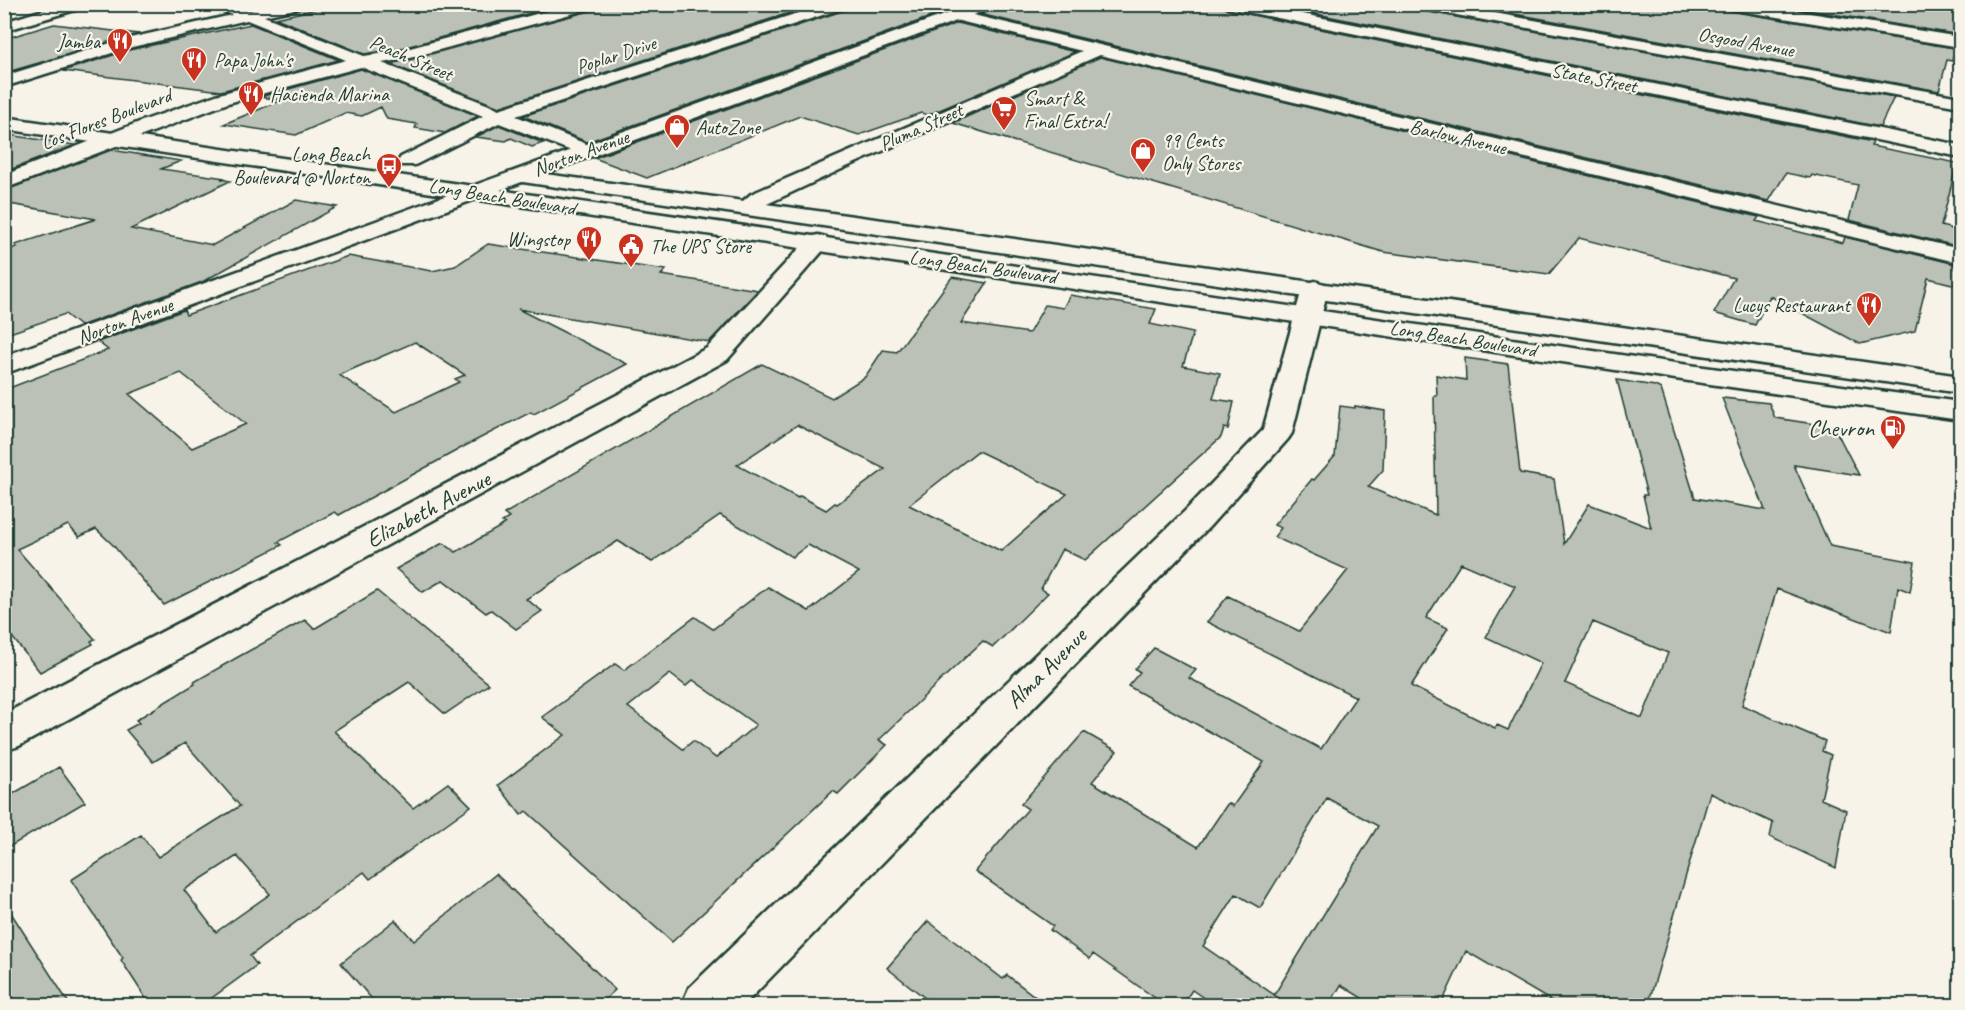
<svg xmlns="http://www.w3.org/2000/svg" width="1965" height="1010" font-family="Caveat,sans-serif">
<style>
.building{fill:#bbc1b6;stroke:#1f3d34;stroke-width:1.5;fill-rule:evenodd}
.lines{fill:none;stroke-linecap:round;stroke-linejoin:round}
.street-casing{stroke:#1f3d34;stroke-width:5}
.secondary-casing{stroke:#1f3d34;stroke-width:5}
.primary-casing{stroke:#1f3d34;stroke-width:5}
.street{fill:#f7f3e8;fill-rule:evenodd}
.secondary{fill:#f7f3e8;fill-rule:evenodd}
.primary{fill:#f7f3e8;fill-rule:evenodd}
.labels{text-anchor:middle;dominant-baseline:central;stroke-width:4.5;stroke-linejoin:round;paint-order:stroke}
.far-poi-label{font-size:20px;fill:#1f3d34;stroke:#f7f3e8;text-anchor:start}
.far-street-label{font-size:20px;fill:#1f3d34;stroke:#f7f3e8}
.poi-label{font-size:24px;fill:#1f3d34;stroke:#f7f3e8;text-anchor:end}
.street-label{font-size:24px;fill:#1f3d34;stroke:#f7f3e8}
</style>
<rect width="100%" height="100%" fill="#f7f3e8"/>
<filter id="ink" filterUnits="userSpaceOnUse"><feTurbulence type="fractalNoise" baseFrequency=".0167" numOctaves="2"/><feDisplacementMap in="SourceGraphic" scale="12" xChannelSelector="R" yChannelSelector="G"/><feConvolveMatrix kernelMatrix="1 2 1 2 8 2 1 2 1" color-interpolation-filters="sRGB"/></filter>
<g filter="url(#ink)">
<!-- building -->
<path class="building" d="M338,4L539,5L563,4L399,49L364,54L276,18Z
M600,4H665L684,9L701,4L727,9L747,4H817L499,107L390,64L597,9Z
M851,4H966L587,142L523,116L848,9Z
M998,4H1219L1228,10L1873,142L1871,146L1957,163L1941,226L1960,231V247L1849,220L1858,185L1812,175L1810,178L1786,173L1769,201L980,14L995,9Z
M1267,4H1409L1418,10L1894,97L1880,127Z
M1460,4H1714L1723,10L1960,49V59L1953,57L1952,61L1947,60L1939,91Z
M1771,4H1903L1960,13V35Z
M958,23L1075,52L928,115L921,113L859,135L800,116L647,178L594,158Z
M54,24L139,34L4,73V39Z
M251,24L339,60L221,91L63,71L129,50Z
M1100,57L1759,217L1756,221L1843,243L1845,237L1960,265V286L1928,278L1915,331L1860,344L1770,296L1755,325L1714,313L1734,278L1579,238L1549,274L1383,252L953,123Z
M361,69L478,116L445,133L415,128L417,124L387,119L381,107L362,116L345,113L296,135L224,124L282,100L260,97Z
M499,125L543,143L532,147L511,138L506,141L476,137Z
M4,134L22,137L75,145L4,172Z
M111,150L181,161L161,169L225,178L221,179L230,181L131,229L213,245L296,200L337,207L202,282L80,326L65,314L4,335V251L17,247L15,245L96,219L4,203V191Z
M488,244L666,270L661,275L758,290L709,342L518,309L627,364L534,414L531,412L465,446L339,515L335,512L278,542L282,545L164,605L112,544L96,529L79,537L68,525L17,549L95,639L91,641L93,644L40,672L4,627V390L108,350L98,342L184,310L186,315L348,256L432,271L455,266ZM415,342L465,375L455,379L459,382L396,412L339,375ZM181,373L246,424L192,448L129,394Z
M952,277L987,283L961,323L1029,333L1045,305L1063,308L1070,295L1156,309L1150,324L1193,333L1183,366L1220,373L1213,399L1234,402L1228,429L1224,428L1221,437L1085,560L1062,549L1041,589L1048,593L993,647L983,641L940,681L879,740L887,745L838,794L833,791L672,942L526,811L521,815L498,785L565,735L542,717L615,664L624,670L695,617L713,629L768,587L809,611L859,572L808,545L792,557L720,515L652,562L618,541L526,599L542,611L516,629L491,610L486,613L443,580L423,592L396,569L443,543L456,552L505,524L502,522L509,518L504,514L762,364L832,398L865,377L883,350L897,352ZM797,425L885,469L837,504L835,503L826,510L800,496L798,498L737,465ZM978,451L1067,494L1001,551L909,505ZM670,674L686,686L693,680L756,725L716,758L693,741L683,749L628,707Z
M1465,358L1508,364L1520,473L1554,479L1564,544L1589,504L1651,528L1643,495H1647L1617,380L1655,386L1661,389L1695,498L1765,510L1722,398L1769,403L1775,418L1834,427L1859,475L1794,465L1830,546L1915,562L1910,592L1898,587L1891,632L1777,589L1742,705L1825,741L1822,751L1831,755L1821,799L1846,810L1836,868L1770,837L1773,823L1710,793L1648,1005H1558L1466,951L1441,1005H1373L1341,985L1329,1005H1290L1274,995L1378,826L1327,798L1260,908L1236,894L1203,946L1289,1005H1214L1192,990L1182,1005H1165L1093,954L1090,959L1050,930L1053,926L975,871L1028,809L1021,804L1084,732L1117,751L1092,782L1198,847L1228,803L1233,806L1264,762L1128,686L1140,672L1135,669L1154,648L1196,670L1189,678L1321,749L1356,697L1207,622L1228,596L1299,631L1348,570L1274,537L1281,528L1274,525L1312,479L1314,480L1335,456L1340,406L1355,408V406L1385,411L1383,470L1368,487L1436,515L1434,396H1437L1436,375L1466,380ZM1461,563L1515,586L1486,637L1541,663L1508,730L1497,725L1495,728L1411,686L1448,628L1426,618ZM1593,622L1668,653L1642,718L1565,683Z
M377,591L489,684L445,714L409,682L334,731L413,808L448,783L471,806L370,879L364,872L250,956L257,965L202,1005H150L121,960L123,958L71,880L141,835L158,857L240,806L185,743L153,762L126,730L139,723L136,720L195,684L194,682L238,657L305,620L314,629ZM237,856L270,894L216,932L184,890Z
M59,767L85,802L4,850V799Z
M496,874L615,990L599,1005H377L341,963L395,920L414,941Z
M4,902L70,1005H4Z
M928,921L1003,979L1007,975L1046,1005H934L887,968Z"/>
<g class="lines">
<defs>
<path id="street" d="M212,4H233L249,11L277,4H306L304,7L264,16L364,56L399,51L573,4H598L596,7L406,59L382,63L499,109L826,4H849L847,7L516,116L594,147L597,151L594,155L587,157L499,123L415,165H401L398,161L401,157L483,116L361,67L228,103L4,189V175L142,121L216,95L346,60L247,20L128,48L4,87V76L117,41L232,15Z
M1411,4H1445L1960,97V107L1418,8Z
M1716,4H1754L1960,37V47L1723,8Z
M956,11L1960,249V263L1100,55L844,168L767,204L755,212L747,214L739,212L736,207L751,194L1082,51L951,19L948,16L951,13Z
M818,235L826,237L830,242L826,247L727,360L19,746L4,751V714L707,348L810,237Z
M1315,281L1324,284L1328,289L1292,433L1288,439L1210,526L743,1006H681L689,988L1186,510L1263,430L1302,289L1306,284Z"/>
<path id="secondary" d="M974,4H996L994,7L4,374V356Z
M1221,4H1253L1960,145V157L1228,8Z"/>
<path id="primary" d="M63,4H87L85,7L4,31V22Z
M4,117L1682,364L1960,402V420L1682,380L4,129Z
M523,171L883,220L1960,376V393L516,181L513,177L516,173Z"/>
</defs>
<!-- street casing -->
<use href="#street" class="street-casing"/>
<!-- secondary casing -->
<use href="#secondary" class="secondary-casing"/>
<!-- primary casing -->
<use href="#primary" class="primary-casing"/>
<!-- street -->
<use href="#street" class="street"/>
<!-- secondary -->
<use href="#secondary" class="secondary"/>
<!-- primary -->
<use href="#primary" class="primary"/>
</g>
</g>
<!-- icons -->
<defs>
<symbol id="restaurant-pin" viewBox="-11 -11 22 30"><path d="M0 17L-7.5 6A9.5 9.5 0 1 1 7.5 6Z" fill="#c8321e" stroke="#f7f3e8"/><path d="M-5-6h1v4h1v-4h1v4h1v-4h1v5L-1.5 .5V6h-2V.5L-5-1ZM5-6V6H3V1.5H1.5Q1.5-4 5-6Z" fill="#fff"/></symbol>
<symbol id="supermarket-pin" viewBox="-11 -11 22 30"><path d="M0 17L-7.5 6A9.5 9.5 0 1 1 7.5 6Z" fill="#c8321e" stroke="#f7f3e8"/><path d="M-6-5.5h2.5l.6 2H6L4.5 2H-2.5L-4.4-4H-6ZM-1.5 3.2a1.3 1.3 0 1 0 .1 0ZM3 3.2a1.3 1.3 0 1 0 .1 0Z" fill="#fff"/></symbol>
<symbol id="shop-pin" viewBox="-11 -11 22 30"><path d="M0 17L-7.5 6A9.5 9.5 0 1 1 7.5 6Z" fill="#c8321e" stroke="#f7f3e8"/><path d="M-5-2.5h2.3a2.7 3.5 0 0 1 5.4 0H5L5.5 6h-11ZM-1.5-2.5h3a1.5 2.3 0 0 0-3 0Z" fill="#fff"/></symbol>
<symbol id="bus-pin" viewBox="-11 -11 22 30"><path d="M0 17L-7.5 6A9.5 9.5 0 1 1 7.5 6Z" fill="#c8321e" stroke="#f7f3e8"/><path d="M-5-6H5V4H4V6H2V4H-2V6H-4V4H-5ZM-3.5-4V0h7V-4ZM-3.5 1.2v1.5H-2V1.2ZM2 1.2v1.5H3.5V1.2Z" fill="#fff"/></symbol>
<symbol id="civic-pin" viewBox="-11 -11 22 30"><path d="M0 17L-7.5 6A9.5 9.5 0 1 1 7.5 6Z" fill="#c8321e" stroke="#f7f3e8"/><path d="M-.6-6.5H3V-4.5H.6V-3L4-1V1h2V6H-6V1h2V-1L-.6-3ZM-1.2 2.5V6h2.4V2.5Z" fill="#fff"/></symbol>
<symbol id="fuel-pin" viewBox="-11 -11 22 30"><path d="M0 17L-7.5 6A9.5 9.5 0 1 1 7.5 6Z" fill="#c8321e" stroke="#f7f3e8"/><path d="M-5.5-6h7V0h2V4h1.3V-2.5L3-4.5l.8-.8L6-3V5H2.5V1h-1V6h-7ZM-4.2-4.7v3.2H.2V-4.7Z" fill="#fff"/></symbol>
</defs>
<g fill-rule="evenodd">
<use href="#restaurant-pin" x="105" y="26" width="30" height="40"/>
<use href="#restaurant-pin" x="179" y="45" width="30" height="40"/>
<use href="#restaurant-pin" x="236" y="79" width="30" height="40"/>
<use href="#supermarket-pin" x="989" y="94" width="30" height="40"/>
<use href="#shop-pin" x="662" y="112" width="30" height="40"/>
<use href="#shop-pin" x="1128" y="136" width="30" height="40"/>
<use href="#bus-pin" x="374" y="151" width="30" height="40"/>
<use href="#restaurant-pin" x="574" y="224" width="30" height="40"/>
<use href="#civic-pin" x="616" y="231" width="30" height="40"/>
<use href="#restaurant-pin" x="1854" y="290" width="30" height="40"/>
<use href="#fuel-pin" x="1878" y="413" width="30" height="40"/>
</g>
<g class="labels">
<!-- far-poi labels -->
<g class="far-poi-label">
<text x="100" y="41" text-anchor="end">Jamba</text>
<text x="214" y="60">Papa John's</text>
<text x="270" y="94">Hacienda Marina</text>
<text x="1024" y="98">Smart &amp;<tspan x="1024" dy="23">Final Extra!</tspan></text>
<text x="696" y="127">AutoZone</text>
<text x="1162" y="140">99 Cents<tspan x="1162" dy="23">Only Stores</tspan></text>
<text x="370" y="154" text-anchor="end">Long Beach<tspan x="370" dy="23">Boulevard @ Norton</tspan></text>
<text x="570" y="239" text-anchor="end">Wingstop</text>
<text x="650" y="246">The UPS Store</text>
<text x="1850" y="305" text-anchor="end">Lucys Restaurant</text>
</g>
<!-- far-street labels -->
<g class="far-street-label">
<text transform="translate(1746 42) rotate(10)">Osgood Avenue</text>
<text transform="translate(616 55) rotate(-18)">Poplar Drive</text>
<text transform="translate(411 58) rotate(23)">Peach Street</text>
<text transform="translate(1594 78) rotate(11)">State Street</text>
<text transform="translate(106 119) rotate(-21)">Los Flores Boulevard</text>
<text transform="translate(921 127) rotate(-24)">Pluma Street</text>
<text transform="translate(1458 137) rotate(13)">Barlow Avenue</text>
<text transform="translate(581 153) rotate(-20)">Norton Avenue</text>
<text transform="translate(502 197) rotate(9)">Long Beach Boulevard</text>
<text transform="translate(983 267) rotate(8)">Long Beach Boulevard</text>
<text transform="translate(125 321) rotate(-20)">Norton Avenue</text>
<text transform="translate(1463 339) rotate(9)">Long Beach Boulevard</text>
</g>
<!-- poi labels -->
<g class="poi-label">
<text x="1874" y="428">Chevron</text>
</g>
<!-- street labels -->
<g class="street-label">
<text transform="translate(428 509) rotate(-28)">Elizabeth Avenue</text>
<text transform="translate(1046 668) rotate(-45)">Alma Avenue</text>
</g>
</g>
<!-- margin -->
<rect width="1965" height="1010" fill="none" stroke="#f7f3e8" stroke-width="24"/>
<rect x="12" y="12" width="1941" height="986" fill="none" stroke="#1f3d34" stroke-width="2" filter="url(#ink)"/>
</svg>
